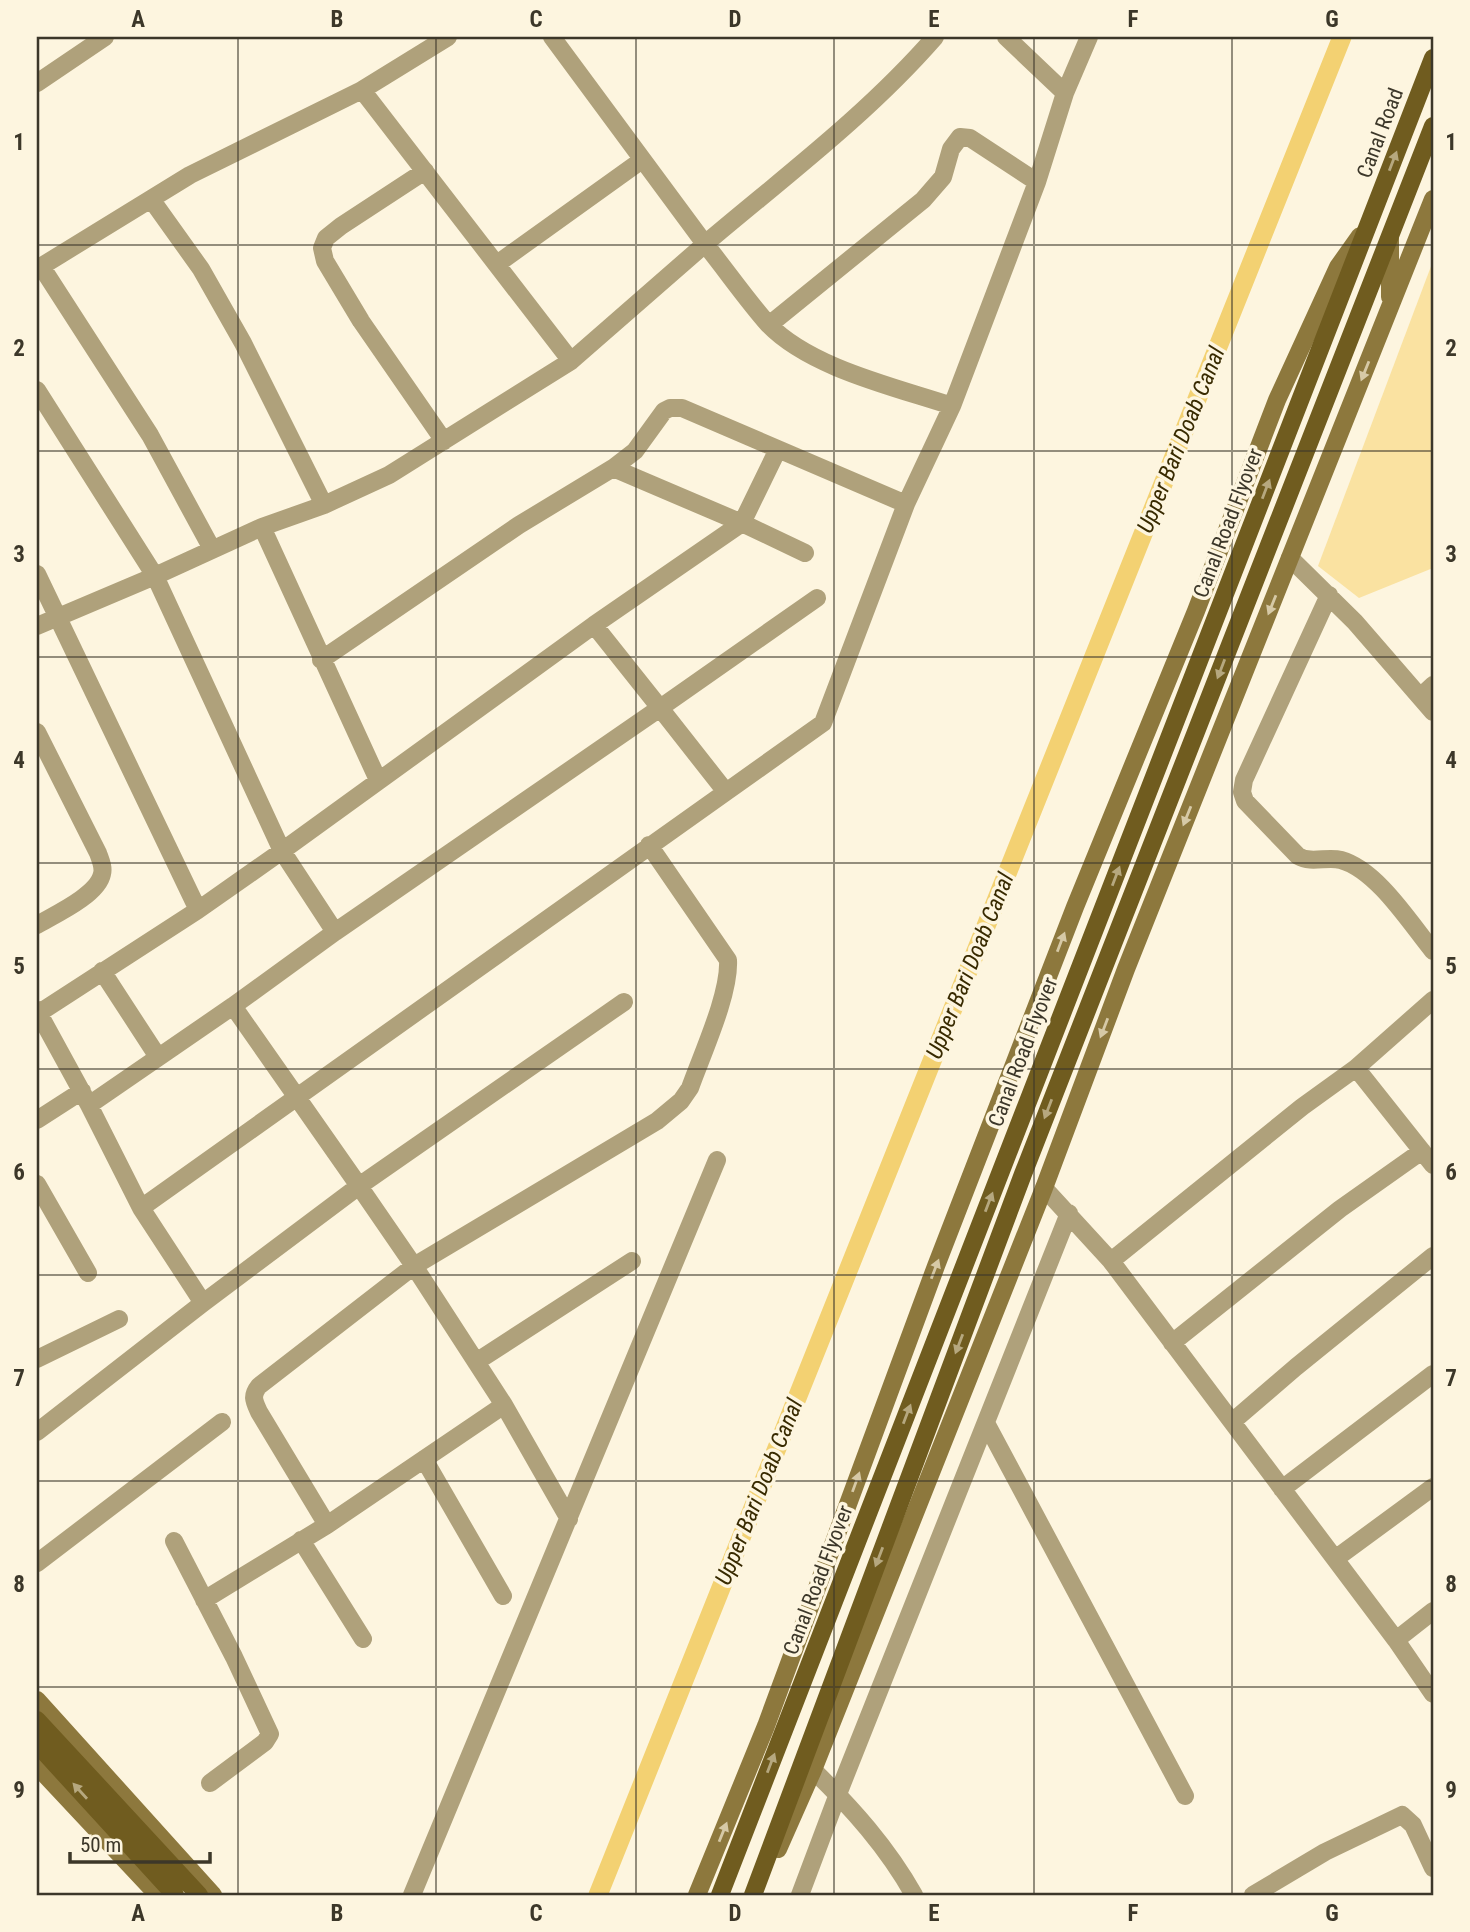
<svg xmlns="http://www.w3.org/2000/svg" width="1470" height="1932" font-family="'Roboto Condensed',sans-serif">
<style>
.green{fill:#fae2a1}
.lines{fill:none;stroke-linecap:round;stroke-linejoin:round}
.canal{stroke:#f3d172;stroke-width:19}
.street{stroke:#afa17b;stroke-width:18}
.secondary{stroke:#8d783d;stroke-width:18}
.primary{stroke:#705c1f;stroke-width:18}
.oneway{fill:#b6a87f}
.oneway2{fill:#d6c9a6}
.grid{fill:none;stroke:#3c3729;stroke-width:2;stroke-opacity:0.55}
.labels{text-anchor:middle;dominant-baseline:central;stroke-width:7;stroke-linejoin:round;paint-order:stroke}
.street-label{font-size:21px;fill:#3c3729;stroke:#fdf5df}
.water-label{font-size:23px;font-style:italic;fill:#382a00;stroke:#fdf5df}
.neatline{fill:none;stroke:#3c3729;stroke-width:2.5}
.grid-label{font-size:23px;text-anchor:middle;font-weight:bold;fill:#3c3729}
</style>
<rect width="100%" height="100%" fill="#fdf5df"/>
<!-- green -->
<path class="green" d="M1433,261V568L1359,598L1318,566Z"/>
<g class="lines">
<!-- canal -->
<path class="canal" d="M598,1895L1342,37"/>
<!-- street -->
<path class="street" d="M552,37L705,244C784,177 867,115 935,37
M37,83L105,37
M362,90L448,37
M1065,93L1089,37
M425,171L341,226L326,238L322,248L325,261L361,321L444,441
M151,199L201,269L243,343L324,505
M497,264L642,160
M41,266L150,435L212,549
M37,269L190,175L362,90L571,361
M769,325L923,200L943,177L951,149L960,137L970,138L1037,182
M37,390L155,576L262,527L324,505L389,475L571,361L705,244C726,270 746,299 768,324C810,368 895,387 952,406L906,504L823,723L726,792
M952,406L1037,182L1065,93L1006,37
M613,468L742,523L778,449
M262,527L378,780
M1290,558L1355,622L1433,712
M37,574L198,910
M1329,595L1244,780L1242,792L1245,801L1298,856C1312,864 1327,856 1341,860C1377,870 1410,923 1433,951
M594,625L742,523L805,553
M37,626L155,576L282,851L594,625L660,708L817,598
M321,660L519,525L613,468L635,451L664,411L670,408H682L906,504
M1420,697L1433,685
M37,732L98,853C100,859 104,867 102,874C98,895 54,915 37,925
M102,971L158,1057
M37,1010L89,1105L233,1006L359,1186L203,1303L37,1432
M39,1013L198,910L282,851L335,932
M1356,1068L1433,1000
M89,1105L141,1208
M37,1120L82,1091
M37,1184L88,1273
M1044,1188L1111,1261L1396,1640L1433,1694
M1111,1261L1302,1107L1356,1068L1433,1165
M203,1303L141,1208L726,792L660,708L335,932L233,1006
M1172,1343L1340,1209L1422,1151
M37,1359L119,1319
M476,1362L632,1261
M504,1405L569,1519
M1232,1422L1296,1367L1433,1256
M986,1423L1185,1796
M424,1459L503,1596
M1282,1489L1433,1374
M327,1525L259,1412C254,1401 251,1396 259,1386L414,1266L657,1121L681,1101L690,1088C702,1054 730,994 728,960L649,845
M301,1540L363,1639
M174,1541L234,1657L270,1734L265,1742L210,1783
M1335,1559L1433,1487
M37,1563L222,1422
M204,1600L327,1525L504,1405L414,1266L359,1186L624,1002
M1396,1640L1433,1611
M813,1770C852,1808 887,1847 914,1895
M412,1895L717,1160
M800,1895L838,1794L1069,1213
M1253,1895L1325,1852L1402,1815L1413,1825L1433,1868"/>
<!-- secondary -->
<path class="secondary" d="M1390,238V297
M37,1700L213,1895
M37,1766L158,1895
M778,1849L813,1770L1044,1188L1126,969L1433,199
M697,1895L766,1726L936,1266L1075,907L1196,611L1277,400L1338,267L1360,236"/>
<!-- primary -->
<path class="primary" d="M37,1720L199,1895
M37,1744L175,1895
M720,1895L1433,58
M753,1895L1023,1174L1433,126"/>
</g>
<!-- one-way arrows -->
<defs><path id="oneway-solid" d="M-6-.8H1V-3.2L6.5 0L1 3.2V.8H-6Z" transform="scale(1.75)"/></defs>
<g class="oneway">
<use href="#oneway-solid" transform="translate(1393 161) rotate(-69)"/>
<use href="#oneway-solid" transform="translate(1266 489) rotate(-69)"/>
<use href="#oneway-solid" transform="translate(1221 669) rotate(111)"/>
<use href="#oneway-solid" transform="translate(1116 876) rotate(-69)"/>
<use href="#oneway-solid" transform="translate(1048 1109) rotate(111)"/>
<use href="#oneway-solid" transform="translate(989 1202) rotate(-69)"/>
<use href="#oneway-solid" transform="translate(959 1344) rotate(111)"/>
<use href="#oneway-solid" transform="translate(907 1414) rotate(-69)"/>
<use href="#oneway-solid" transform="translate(879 1557) rotate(111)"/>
<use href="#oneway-solid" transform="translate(771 1763) rotate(-69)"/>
<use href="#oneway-solid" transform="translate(80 1791) rotate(-132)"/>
</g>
<g class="oneway2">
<use href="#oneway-solid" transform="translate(1365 371) rotate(112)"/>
<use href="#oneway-solid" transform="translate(1272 605) rotate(112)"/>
<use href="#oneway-solid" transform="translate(1187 816) rotate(112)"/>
<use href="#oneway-solid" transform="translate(1061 942) rotate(-69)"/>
<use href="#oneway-solid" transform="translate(1104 1028) rotate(111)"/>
<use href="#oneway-solid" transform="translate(935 1269) rotate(-69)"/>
<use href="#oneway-solid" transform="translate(856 1482) rotate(-70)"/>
<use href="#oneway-solid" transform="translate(723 1832) rotate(-68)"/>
</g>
<!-- grid -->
<path class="grid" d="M238,37V1895M436,37V1895M636,37V1895M834,37V1895M1034,37V1895M1232,37V1895M37,245H1433M37,451H1433M37,657H1433M37,863H1433M37,1069H1433M37,1275H1433M37,1481H1433M37,1687H1433"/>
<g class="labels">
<!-- street labels -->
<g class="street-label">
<text transform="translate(1380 133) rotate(-69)">Canal Road</text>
<text transform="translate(1228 523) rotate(-69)">Canal Road Flyover</text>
<text transform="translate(1023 1052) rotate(-69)">Canal Road Flyover</text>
<text transform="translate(818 1580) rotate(-69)">Canal Road Flyover</text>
</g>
<!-- water labels -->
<g class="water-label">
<text transform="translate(1181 440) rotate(-68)">Upper Bari Doab Canal</text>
<text transform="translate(970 966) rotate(-68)">Upper Bari Doab Canal</text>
<text transform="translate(759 1492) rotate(-68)">Upper Bari Doab Canal</text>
</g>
</g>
<!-- border -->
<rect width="1470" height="1932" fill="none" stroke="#fdf5df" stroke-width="77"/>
<!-- scale -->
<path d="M70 1852v10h140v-10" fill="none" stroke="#3c3729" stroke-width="3.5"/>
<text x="80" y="1852" font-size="21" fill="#3c3729" stroke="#fdf5df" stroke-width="5" paint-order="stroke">50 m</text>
<rect x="38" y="38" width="1394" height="1856" class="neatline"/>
<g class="grid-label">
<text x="138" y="27">A</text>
<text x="337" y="27">B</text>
<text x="536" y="27">C</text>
<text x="735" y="27">D</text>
<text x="934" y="27">E</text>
<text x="1133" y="27">F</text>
<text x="1332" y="27">G</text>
<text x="19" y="150">1</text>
<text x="1451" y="150">1</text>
<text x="19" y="356">2</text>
<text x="1451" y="356">2</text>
<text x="19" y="562">3</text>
<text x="1451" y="562">3</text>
<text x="19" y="768">4</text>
<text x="1451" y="768">4</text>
<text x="19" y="974">5</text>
<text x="1451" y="974">5</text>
<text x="19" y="1180">6</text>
<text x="1451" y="1180">6</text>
<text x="19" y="1386">7</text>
<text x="1451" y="1386">7</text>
<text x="19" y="1592">8</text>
<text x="1451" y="1592">8</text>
<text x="19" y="1798">9</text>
<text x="1451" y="1798">9</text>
<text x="138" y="1921">A</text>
<text x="337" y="1921">B</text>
<text x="536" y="1921">C</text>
<text x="735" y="1921">D</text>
<text x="934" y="1921">E</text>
<text x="1133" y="1921">F</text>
<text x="1332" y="1921">G</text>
</g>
</svg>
